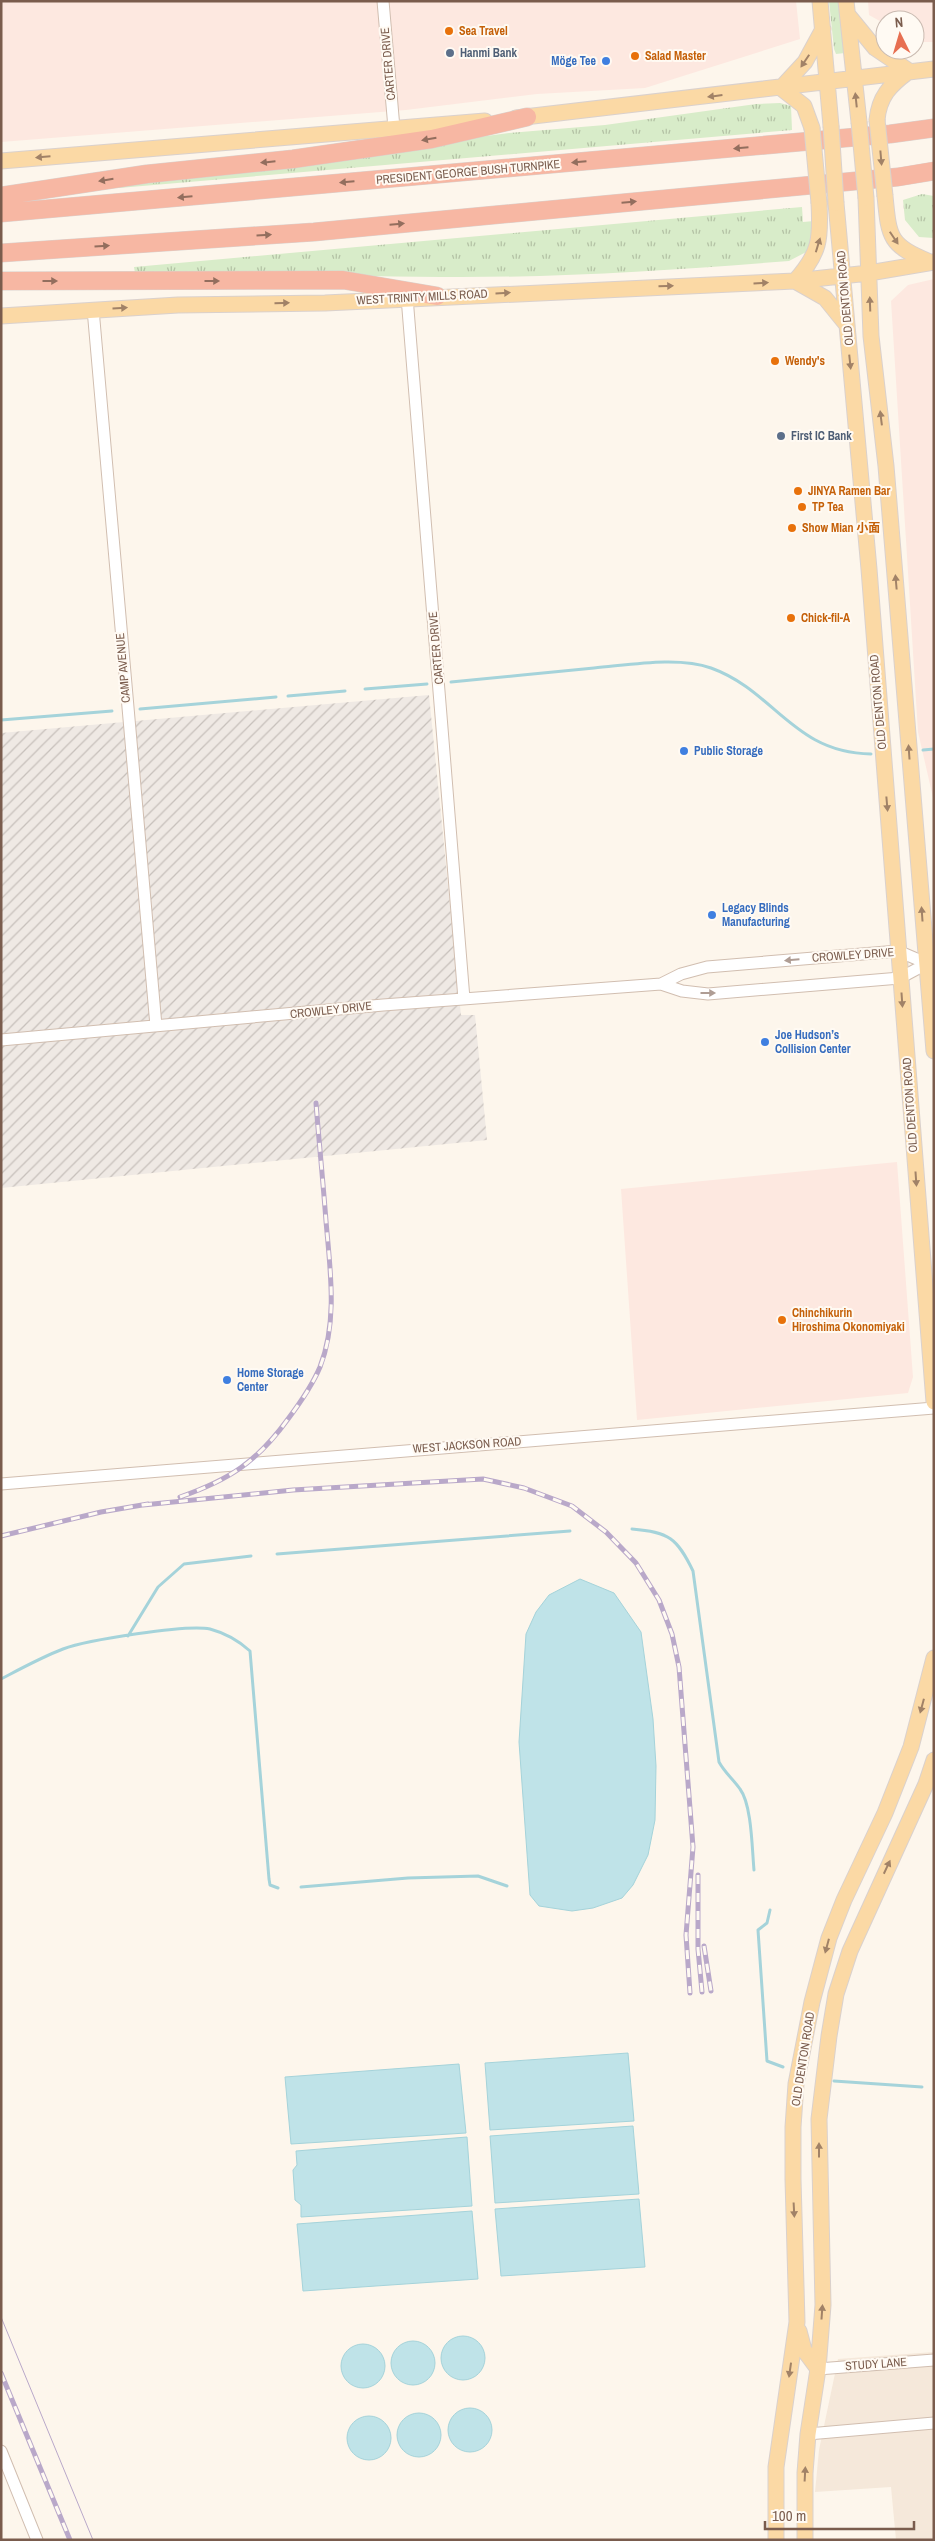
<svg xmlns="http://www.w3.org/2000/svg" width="935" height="2541" font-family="'Archivo Narrow','Noto Sans SC',sans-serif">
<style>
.residential{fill:#f5e8da}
.commercial{fill:#fde8e0}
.industrial{fill:url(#industrial-furrows)}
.grass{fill:url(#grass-tufts)}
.water{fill:#bfe3e8;stroke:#a5d3da}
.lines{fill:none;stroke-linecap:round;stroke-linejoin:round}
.stream{stroke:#a5d3da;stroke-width:3}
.minor-casing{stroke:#d1beb0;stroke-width:13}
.major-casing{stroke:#dad1cd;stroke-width:17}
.highway-casing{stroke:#dad1cd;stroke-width:19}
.minor{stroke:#fff;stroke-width:11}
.major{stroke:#fbd9a5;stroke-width:15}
.highway{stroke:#f7b7a3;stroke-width:18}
.tram{stroke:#b9a8c9;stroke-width:1}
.rail-casing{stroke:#b9a8c9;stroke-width:5}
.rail{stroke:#fffaf3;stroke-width:3;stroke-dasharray:9;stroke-linecap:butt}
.major-bridge-casing{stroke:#dad1cd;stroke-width:17;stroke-linecap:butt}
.major-bridge{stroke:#fbd9a5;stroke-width:15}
.oneway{fill:#a18267}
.oneway2{fill:#936e5e}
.oneway3{fill:#af9d94}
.food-dot{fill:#e8710a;stroke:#fffaf3;stroke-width:2}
.service-dot{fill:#5c6f8a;stroke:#fffaf3;stroke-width:2}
.shop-dot{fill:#3f7fe0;stroke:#fffaf3;stroke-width:2}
.labels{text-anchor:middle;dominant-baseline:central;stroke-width:4;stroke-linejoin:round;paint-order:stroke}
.food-label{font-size:12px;font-weight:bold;fill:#c56008;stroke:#fffaf3;text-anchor:start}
.service-label{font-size:12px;font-weight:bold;fill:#4e5e75;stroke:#fffaf3;text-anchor:start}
.shop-label{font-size:12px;font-weight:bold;fill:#366cbe;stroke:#fffaf3;text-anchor:start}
.street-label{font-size:12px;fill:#7a5c4d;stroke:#fffaf3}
</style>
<defs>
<pattern id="industrial-furrows" width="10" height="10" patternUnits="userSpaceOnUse" patternTransform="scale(1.25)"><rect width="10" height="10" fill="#efe9e4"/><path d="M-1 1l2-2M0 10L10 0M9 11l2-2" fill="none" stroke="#c7c0bb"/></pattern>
<pattern id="grass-tufts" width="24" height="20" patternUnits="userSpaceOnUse" patternTransform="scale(1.25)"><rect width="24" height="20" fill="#d8ecc9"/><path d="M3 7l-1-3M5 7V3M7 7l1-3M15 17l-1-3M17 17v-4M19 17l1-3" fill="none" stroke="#b4c2a5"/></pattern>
</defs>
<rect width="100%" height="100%" fill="#fdf6ec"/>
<!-- residential -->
<path class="residential" d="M934,2352V2540H896L891,2487L815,2492L819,2450L838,2359Z"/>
<!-- commercial -->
<path class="commercial" d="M1,1H796L800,39L645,88L537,94L406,110L1,142Z
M868,1H934V42H920L915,40V20H885V24L869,15Z
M934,279V802L918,732L891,301L908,285Z
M897,1162L913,1377L908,1393L637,1420L621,1189Z"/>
<!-- industrial -->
<path class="industrial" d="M429,695L461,1015H475L487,1140L1,1188V733Z"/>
<!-- grass -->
<path class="grass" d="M829,1H841L845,53L836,54L834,49Z
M780,103L791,106L792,130L119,188V185L509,133L605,125L756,104Z
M922,194L934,196V238L919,237L905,220L903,200Z
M802,207L803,222L814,221L810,250L789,261C673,270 557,278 441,277C339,277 237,270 135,273L134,267Z"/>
<!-- water -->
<path class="water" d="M580,1579L614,1593L641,1632L653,1719L656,1766L655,1820L648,1855L633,1885L622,1898L593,1908L572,1911L539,1906L530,1895L519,1742L526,1634L536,1612L549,1595Z
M628,2053L634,2121L490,2130L485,2063Z
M459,2064L466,2133L291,2144L285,2077Z
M633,2126L639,2194L495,2203L490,2136Z
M467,2137L472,2206L301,2217V2205L295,2200L293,2170L297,2165L296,2151Z
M639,2199L645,2267L501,2276L495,2209Z
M472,2211L478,2279L303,2291L297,2224Z
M441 2358a22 22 0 1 1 44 0a22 22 0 1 1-44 0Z
M391 2363a22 22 0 1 1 44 0a22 22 0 1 1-44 0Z
M341 2366a22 22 0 1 1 44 0a22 22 0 1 1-44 0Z
M448 2430a22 22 0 1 1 44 0a22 22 0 1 1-44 0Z
M397 2435a22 22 0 1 1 44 0a22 22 0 1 1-44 0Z
M347 2438a22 22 0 1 1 44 0a22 22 0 1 1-44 0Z"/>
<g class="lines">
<!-- stream -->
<path class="stream" d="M451,682C499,677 546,673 594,668C629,665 678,656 711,668C775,691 793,753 871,754
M365,689L427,684
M288,696L345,691
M140,709L276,697
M1,720L112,711
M923,750L934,749
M632,1529C669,1532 677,1538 693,1571L719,1762C725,1773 733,1779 740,1789C752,1805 752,1850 754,1870
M277,1554L570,1531
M128,1636L158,1587L184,1564L251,1556
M1,1679C22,1668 42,1657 63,1649C87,1640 187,1624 210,1629C225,1633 239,1641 250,1651L269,1879L270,1885L278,1888
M301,1887L408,1878L478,1876L507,1886
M770,1910L767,1923L758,1930L767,2061L783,2067
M834,2081L922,2087"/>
<defs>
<path id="minor" d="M383,1L394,128
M407,297L464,999
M93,309L156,1026
M661,984L682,991L708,994L900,978L930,962
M1,1040L383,1005L661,984L681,974L707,967L898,951L926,963
M1,1484L934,1408
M818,2369L934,2360
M808,2434L934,2423
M1,2451L37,2540"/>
<path id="major" d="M820,1L831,126
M846,1L859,122
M848,15L875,48L909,71
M781,88L805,62L823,29
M781,88L804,106L812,128
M516,118L934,69
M877,120C879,97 890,85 908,72
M1,161L485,121
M885,196C889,238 889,245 930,262
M866,198L871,336L886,466L934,1051
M836,203L869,569L934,1402
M795,281C820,253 821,239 819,203
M795,281L825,298L846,324
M1,316L178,305L325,303L795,281L869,273L934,262
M799,2331L804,2350L818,2369
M776,2540V2467L797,2322L793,2179V2127L796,2084L812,2002L829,1938L844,1900L885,1813L911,1747L934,1658
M805,2540V2473L808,2434L818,2369L823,2305L819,2119L829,2036L836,1994L850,1951L926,1784L934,1760"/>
<path id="highway" d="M1,196L147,174L293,159L432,139L527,117
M1,213L890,134L934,128
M1,253L314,232L898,177L934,171
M1,281L343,280L437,296"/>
</defs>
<!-- minor casing -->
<use href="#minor" class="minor-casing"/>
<!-- major casing -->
<use href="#major" class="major-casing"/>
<!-- highway casing -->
<use href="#highway" class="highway-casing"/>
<!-- minor -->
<use href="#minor" class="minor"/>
<!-- major -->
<use href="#major" class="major"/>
<!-- highway -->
<use href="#highway" class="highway"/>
<!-- tram -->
<path class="tram" d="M1,2317L93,2540"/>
<defs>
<path id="rail" d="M180,1497C229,1480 257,1462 288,1419C300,1403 312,1386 320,1367C338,1321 330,1269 326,1221C323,1181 319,1142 316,1103
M143,1505L293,1490L483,1479L524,1488L572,1506L606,1532L636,1563L659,1600L672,1634L679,1667L693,1847L686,1935L690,1993
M1,1536L101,1512L148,1504
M698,1875V1949L702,1992
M704,1946L711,1991
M1,2373L70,2540"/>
</defs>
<!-- rail casing -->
<use href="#rail" class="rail-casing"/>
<!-- rail -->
<use href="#rail" class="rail"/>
<defs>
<path id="major-bridge" d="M877,120L885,196
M859,122L866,198
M831,126L836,203
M812,128L819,203"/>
</defs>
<!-- major-bridge casing -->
<use href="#major-bridge" class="major-bridge-casing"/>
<!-- major-bridge -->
<use href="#major-bridge" class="major-bridge"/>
</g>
<!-- one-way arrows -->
<defs><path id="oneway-solid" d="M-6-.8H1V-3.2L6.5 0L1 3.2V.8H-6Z" transform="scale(1.25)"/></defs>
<g class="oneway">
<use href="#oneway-solid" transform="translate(805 61) rotate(124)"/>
<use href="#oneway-solid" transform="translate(715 96) rotate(173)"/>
<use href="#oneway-solid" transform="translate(856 100) rotate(-96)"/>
<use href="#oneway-solid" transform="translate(43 157) rotate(175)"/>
<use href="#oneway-solid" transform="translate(881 158) rotate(85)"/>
<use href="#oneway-solid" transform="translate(894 238) rotate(56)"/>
<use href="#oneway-solid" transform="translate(818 245) rotate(-73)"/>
<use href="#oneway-solid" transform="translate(761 283) rotate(-3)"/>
<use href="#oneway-solid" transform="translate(666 286) rotate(-2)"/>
<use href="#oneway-solid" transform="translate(503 293) rotate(-3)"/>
<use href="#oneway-solid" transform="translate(282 303) rotate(-1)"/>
<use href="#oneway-solid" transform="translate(870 304) rotate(-92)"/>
<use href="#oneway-solid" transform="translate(120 308) rotate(-3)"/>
<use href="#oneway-solid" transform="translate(850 362) rotate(84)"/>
<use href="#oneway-solid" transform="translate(881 418) rotate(-97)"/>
<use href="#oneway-solid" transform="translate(896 582) rotate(-95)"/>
<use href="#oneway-solid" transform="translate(909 752) rotate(-94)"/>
<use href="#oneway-solid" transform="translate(887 804) rotate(85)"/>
<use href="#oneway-solid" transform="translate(922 914) rotate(-94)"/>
<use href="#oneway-solid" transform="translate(902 1000) rotate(86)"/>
<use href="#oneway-solid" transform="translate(916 1179) rotate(86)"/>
<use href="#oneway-solid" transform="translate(922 1706) rotate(105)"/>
<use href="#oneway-solid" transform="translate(887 1867) rotate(-65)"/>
<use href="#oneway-solid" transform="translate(827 1946) rotate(105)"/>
<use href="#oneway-solid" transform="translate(819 2150) rotate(-90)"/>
<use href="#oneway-solid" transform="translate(794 2210) rotate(87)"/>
<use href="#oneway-solid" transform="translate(822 2312) rotate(-86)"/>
<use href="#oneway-solid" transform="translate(790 2370) rotate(98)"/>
<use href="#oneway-solid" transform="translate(805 2474) rotate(-87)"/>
</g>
<g class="oneway2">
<use href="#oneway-solid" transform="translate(429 139) rotate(170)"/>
<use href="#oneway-solid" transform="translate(741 148) rotate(175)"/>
<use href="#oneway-solid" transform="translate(268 162) rotate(174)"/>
<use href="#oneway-solid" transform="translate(579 162) rotate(175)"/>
<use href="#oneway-solid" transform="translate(106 180) rotate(171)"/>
<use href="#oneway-solid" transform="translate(347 182) rotate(175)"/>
<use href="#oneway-solid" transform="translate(185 197) rotate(175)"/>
<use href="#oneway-solid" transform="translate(629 202) rotate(-5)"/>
<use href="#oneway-solid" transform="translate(397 224) rotate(-5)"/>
<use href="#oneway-solid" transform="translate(264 235) rotate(-4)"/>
<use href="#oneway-solid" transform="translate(102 246) rotate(-4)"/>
<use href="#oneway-solid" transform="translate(50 281)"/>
<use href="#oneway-solid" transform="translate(212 281)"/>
</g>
<g class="oneway3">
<use href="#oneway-solid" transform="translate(792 960) rotate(175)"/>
<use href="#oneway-solid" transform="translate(708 993)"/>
</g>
<!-- markers -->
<g class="food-dot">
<circle cx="449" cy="31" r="5"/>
<circle cx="635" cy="56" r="5"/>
<circle cx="775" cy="361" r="5"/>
<circle cx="798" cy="491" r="5"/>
<circle cx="802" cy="507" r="5"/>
<circle cx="792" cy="528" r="5"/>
<circle cx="791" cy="618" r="5"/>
<circle cx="782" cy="1320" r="5"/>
</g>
<g class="service-dot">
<circle cx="450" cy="53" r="5"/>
<circle cx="781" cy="436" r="5"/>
</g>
<g class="shop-dot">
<circle cx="606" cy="61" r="5"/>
<circle cx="684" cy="751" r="5"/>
<circle cx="712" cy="915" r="5"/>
<circle cx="765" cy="1042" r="5"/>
<circle cx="227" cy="1380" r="5"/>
</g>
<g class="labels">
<!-- food labels -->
<g class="food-label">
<text x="459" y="31">Sea Travel</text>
<text x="645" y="56">Salad Master</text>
<text x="785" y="361">Wendy's</text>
<text x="808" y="491">JINYA Ramen Bar</text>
<text x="812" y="507">TP Tea</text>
<text x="802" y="528">Show Mian 小面</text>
<text x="801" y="618">Chick-fil-A</text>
<text x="792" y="1313">Chinchikurin<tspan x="792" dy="14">Hiroshima Okonomiyaki</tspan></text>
</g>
<!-- service labels -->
<g class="service-label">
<text x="460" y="53">Hanmi Bank</text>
<text x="791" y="436">First IC Bank</text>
</g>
<!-- shop labels -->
<g class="shop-label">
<text x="596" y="61" text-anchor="end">Möge Tee</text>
<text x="694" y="751">Public Storage</text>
<text x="722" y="908">Legacy Blinds<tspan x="722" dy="14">Manufacturing</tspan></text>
<text x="775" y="1035">Joe Hudson’s<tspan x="775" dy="14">Collision Center</tspan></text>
<text x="237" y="1373">Home Storage<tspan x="237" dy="14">Center</tspan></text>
</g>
<!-- street labels -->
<g class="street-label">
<text transform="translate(388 64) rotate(-95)">CARTER DRIVE</text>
<text transform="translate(468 172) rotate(-5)">PRESIDENT GEORGE BUSH TURNPIKE</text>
<text transform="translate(422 297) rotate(-3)">WEST TRINITY MILLS ROAD</text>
<text transform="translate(845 298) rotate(-95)">OLD DENTON ROAD</text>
<text transform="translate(436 648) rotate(-95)">CARTER DRIVE</text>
<text transform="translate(123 668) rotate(-95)">CAMP AVENUE</text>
<text transform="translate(878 702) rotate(-95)">OLD DENTON ROAD</text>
<text transform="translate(853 955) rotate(-4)">CROWLEY DRIVE</text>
<text transform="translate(331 1010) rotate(-6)">CROWLEY DRIVE</text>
<text transform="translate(910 1105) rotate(-94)">OLD DENTON ROAD</text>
<text transform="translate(467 1445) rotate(-4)">WEST JACKSON ROAD</text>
<text transform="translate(803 2059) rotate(-81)">OLD DENTON ROAD</text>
<text transform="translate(876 2364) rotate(-4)">STUDY LANE</text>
</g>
</g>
<!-- border -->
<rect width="935" height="2541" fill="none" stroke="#7a5c4d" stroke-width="5"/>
<!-- north arrow -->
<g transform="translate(900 35) rotate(355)"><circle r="24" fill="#fffaf3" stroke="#cabbb1"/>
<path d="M0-4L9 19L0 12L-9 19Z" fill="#e76f51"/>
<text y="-8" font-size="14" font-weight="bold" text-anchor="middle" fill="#7a5c4d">N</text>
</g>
<!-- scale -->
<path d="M765 2521v8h149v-8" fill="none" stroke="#7a5c4d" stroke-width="2.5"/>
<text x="772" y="2521" font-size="15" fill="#7a5c4d" stroke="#fffaf3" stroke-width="4" paint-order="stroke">100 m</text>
</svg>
